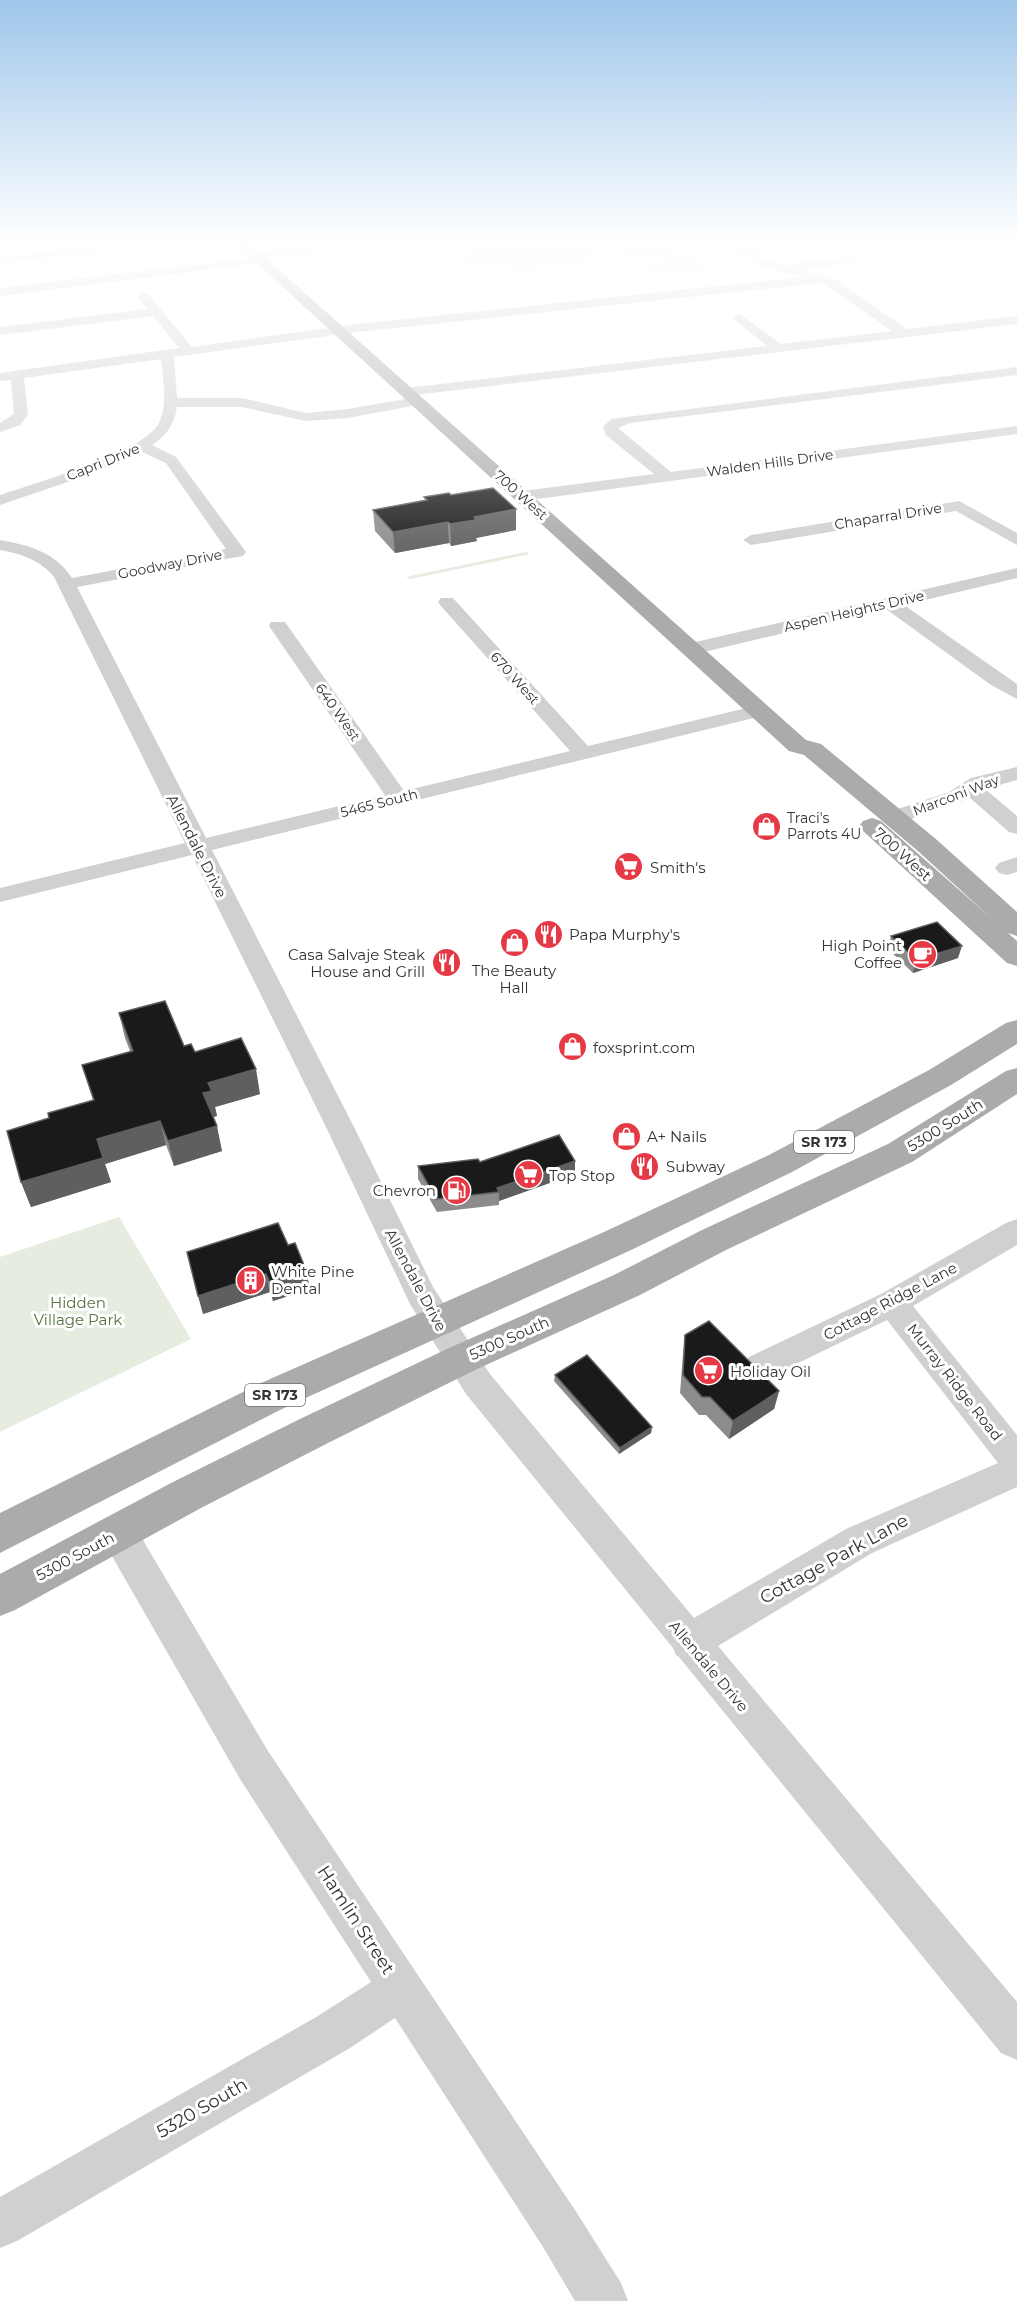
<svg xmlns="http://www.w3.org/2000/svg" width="1017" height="2301" font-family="Montserrat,sans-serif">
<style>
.green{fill:#e6ecdf}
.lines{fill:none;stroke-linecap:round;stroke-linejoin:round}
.minor{fill:#d0d0d0;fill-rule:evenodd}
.major{fill:#ababab;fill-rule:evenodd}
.wall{fill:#8c8c8c}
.shaded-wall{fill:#5f5f5f}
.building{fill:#1a1a1a;stroke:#5f5f5f;stroke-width:1.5}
.labels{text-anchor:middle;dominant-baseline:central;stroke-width:6;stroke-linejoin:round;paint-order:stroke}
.far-street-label{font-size:14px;fill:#333;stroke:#fff}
.far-poi-label{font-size:14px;fill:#333;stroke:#fff;text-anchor:start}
.shield{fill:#fff;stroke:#707070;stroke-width:1.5}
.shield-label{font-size:14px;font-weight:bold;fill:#333}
.street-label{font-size:15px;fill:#333;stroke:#fff}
.poi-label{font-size:15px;fill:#333;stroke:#fff;text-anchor:start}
.park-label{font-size:15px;fill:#56703f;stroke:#fff}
.near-street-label{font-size:18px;fill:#333;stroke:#fff}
</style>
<rect width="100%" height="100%" fill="#fff"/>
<!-- green -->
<path class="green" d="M496,244H510L517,248L553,244H580L602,258L515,270L506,264L477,268L459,255L473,254L465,248Z
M666,244L681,254L633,259L616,248Z
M690,257L706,268L657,273L642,262Z
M526,552L530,554L410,579L406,577Z
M119,1217L191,1339L0,1432V1257Z"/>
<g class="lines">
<!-- minor -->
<path class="minor" d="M118,244H154L148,247L0,263L1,257Z
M323,244H355L349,247L265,258L264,262L260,263L0,296V288L250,258L251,254L255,253Z
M721,244C746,244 766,261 789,267L795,263L856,257L858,259L852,262L802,270L835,279L907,329L1017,316V324L406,396L399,392L406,388L767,346L736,321L734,318L736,315L740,314L781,344L892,331L822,283L357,332L174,357L177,398H242L306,413L348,409L417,397L424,401L417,405L348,418L306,421L242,407H177C174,425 167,435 152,445L176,457L246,552L243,556L237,557L77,587L206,838L385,795L269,626L271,622H285L404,791L570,751L441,606L438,602L441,598H453L588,746L759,705L766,707L769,711L766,715L212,850L354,1127L433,1287L490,1374L694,1618L846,1529L998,1463L887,1320L761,1381L749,1377L745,1367L749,1357L881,1294L1006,1223L1017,1219V1245L913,1306L1017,1435V1487L872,1553L718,1646L1017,2002V2060L1001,2053L679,1657L676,1655L673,1648L466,1394L410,1304L326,1127L192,855L0,902V888L185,843L54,577C40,560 22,554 0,550V540C29,545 55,552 72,578L226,549L166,463L142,452L97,472L0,505V495C32,484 145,452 159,423C168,405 163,378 161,359L24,378L28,415L20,425L0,432V423L14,414L11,380L0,381V373L179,348L153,316L0,335V327L147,309L138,297L144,293L148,294L192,347L357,324L805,277L767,268Z
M1017,367V375L630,423L618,428L671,472L1017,426V434L523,501L515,496L523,491L654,474L606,435L603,427L611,419Z
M959,501L1017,533V545L956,511L751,545L743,540L751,535Z
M1017,568V578L904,605L1017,684V699L991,685L886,609L691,655L684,653L682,649L684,645L691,643Z
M1017,767V780L985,789L1017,816V834L1009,832L970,798L894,825L886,823L883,818L886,813L949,792L971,778Z
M1017,857V872L1007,875L999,873L995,868L999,863Z
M118,1516L131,1520L268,1751L577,2213L621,2283L628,2301H575L543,2247L395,2018L350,2048L17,2241L0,2248V2197L318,2016L371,1982L240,1779L105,1544L100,1532L105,1520Z"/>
<!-- major -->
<path class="major" d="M236,244H250L806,740L821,744L937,840L1017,912V936L1008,933L1017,941V966L1007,963L863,831L859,826L863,821L872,818L881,821L991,918L919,852L804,755L789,751Z
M1017,1020V1044L951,1085L792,1172L629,1251L288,1406L0,1553V1513L261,1383L604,1232L769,1155L929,1070L1006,1023Z
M1017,1068V1094L912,1162L726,1250L640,1295L475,1370L330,1442L201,1508L15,1610L0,1616V1574L173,1482L302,1418L449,1348L614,1275L702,1230L888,1144L1006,1071Z"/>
</g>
<!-- wall -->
<path class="wall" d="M451,495L516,509V530L476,538L477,541L451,546L449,543L395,553L375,531L373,510L425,500L424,497Z
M891,936L958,958L913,973L888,949Z
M119,1013L195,1052L260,1094L215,1107L217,1116L213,1117L222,1151L174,1166L166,1145L105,1164L111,1182L31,1207L21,1182L49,1118L93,1100L82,1065L130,1051L125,1038Z
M480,1162L575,1174L499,1201V1205L437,1212L418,1179V1166Z
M288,1245L310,1289L273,1301L270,1292L203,1314Z
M685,1335L779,1391L774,1409L729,1439L706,1415H699L680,1393L683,1354Z
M555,1375L652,1427L651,1433L619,1454L554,1381Z"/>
<!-- shaded-wall -->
<path class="shaded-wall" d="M516,509V530L476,538L477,541L451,546L450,524L474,517Z
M448,522L449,543L395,553L393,532Z
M962,946L958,958L913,973L916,960Z
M256,1069L260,1094L215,1107L217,1116L209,1118L203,1093L208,1083Z
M160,1121L166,1145L105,1164L111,1182L31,1207L21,1182L97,1139Z
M217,1126L222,1151L174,1166L168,1141Z
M575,1161V1174L499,1201V1192L497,1188Z
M306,1270L310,1289L273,1301L270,1283Z
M266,1274L270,1292L203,1314L198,1296Z
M779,1391L774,1409L729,1439L733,1421Z
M652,1427L651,1433L619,1454L620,1448Z"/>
<!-- building -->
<path class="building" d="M493,488L516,509L474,517L476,520L450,524L448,522L393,532L373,510L427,500L424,497L449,493L451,495Z
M937,922L962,946L916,960L891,936Z
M165,1001L184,1046L191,1044L195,1052L241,1038L256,1069L208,1083L212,1091L203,1093L217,1126L168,1141L160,1121L97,1139L103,1158L21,1182L7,1131L49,1118L48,1113L94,1100L82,1065L133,1051L119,1013Z
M559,1135L575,1161L497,1188L499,1192L436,1199L418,1166L478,1159L480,1162Z
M278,1223L288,1245L295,1243L306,1270L270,1283L266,1274L198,1296L187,1252Z
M709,1321L779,1391L733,1421L710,1397H702L683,1375L685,1335Z
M587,1355L652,1427L620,1448L555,1375Z"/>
<!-- sky -->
<linearGradient id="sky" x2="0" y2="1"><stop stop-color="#9ec6ea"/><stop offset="0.43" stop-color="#fff"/><stop offset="1" stop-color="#fff" stop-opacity="0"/></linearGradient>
<rect width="1017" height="566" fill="url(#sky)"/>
<!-- icons -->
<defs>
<symbol id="shop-disc" viewBox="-11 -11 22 22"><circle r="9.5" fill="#e63946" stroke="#fff"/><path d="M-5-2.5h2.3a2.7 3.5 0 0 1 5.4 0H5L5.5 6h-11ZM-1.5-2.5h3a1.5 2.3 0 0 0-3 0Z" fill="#fff"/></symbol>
<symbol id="supermarket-disc" viewBox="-11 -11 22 22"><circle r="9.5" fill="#e63946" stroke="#fff"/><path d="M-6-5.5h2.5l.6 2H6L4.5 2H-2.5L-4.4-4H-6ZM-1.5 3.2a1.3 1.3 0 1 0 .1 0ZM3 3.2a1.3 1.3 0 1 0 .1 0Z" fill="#fff"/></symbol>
<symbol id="restaurant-disc" viewBox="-11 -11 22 22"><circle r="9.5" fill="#e63946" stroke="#fff"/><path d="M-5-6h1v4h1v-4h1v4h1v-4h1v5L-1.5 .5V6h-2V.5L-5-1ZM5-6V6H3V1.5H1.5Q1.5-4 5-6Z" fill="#fff"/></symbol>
<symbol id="cafe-disc" viewBox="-11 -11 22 22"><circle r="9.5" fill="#e63946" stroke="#fff"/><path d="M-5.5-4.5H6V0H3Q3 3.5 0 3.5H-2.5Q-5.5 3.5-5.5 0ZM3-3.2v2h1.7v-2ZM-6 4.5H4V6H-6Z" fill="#fff"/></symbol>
<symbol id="fuel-disc" viewBox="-11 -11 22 22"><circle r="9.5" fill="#e63946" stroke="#fff"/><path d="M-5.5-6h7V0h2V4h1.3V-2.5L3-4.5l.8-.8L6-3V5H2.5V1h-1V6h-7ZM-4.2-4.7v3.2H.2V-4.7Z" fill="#fff"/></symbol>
<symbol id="building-disc" viewBox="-11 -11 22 22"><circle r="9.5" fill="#e63946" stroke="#fff"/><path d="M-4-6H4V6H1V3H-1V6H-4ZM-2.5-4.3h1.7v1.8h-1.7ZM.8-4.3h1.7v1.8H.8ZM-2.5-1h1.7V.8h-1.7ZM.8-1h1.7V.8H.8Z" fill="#fff"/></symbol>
</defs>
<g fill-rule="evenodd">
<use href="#shop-disc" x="750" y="810" width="33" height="33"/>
<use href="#supermarket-disc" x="612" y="850" width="33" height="33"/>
<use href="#restaurant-disc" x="532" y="918" width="33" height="33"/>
<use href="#shop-disc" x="498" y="926" width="33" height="33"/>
<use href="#cafe-disc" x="906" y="938" width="33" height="33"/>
<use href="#restaurant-disc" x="430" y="946" width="33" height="33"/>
<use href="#shop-disc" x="556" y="1030" width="33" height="33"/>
<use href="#shop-disc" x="610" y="1120" width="33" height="33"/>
<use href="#restaurant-disc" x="628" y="1150" width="33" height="33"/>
<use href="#supermarket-disc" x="512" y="1158" width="33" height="33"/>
<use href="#fuel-disc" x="440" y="1174" width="33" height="33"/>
<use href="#building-disc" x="234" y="1264" width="33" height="33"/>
<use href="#supermarket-disc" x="692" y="1354" width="33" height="33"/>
</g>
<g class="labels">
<!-- far-street labels -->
<g class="far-street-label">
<text transform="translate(103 462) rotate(-22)">Capri Drive</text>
<text transform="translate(770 463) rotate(-8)">Walden Hills Drive</text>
<text transform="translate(521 495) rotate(42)">700 West</text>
<text transform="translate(888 516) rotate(-9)">Chaparral Drive</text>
<text transform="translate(170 564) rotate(-11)">Goodway Drive</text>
<text transform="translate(854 611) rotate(-13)">Aspen Heights Drive</text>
<text transform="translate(515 678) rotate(48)">670 West</text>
<text transform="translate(338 712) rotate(55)">640 West</text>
<text transform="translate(956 795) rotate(-21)">Marconi Way</text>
<text transform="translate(379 803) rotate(-14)">5465 South</text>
</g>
<!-- far-poi labels -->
<g class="far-poi-label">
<text x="787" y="818">Traci's<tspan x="787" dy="16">Parrots 4U</tspan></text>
</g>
<!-- shield labels -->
<g class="shield">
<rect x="794" y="1131" width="60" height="22" rx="4.5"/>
<rect x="245" y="1384" width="60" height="22" rx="4.5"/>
</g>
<g class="shield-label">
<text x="824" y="1142">SR 173</text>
<text x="275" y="1395">SR 173</text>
</g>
<!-- street labels -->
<g class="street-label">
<text transform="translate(197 846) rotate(63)">Allendale Drive</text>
<text transform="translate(903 854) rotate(42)">700 West</text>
<text transform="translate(945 1125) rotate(-32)">5300 South</text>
<text transform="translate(416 1280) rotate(62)">Allendale Drive</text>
<text transform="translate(890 1301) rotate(-28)">Cottage Ridge Lane</text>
<text transform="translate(509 1338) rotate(-24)">5300 South</text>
<text transform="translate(955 1382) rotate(52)">Murray Ridge Road</text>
<text transform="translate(75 1556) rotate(-28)">5300 South</text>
<text transform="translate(709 1666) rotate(50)">Allendale Drive</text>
</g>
<!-- poi labels -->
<g class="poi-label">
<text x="650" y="867">Smith's</text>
<text x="569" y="934">Papa Murphy's</text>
<text x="902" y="945" text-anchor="end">High Point<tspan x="902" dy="17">Coffee</tspan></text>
<text x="425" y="954" text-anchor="end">Casa Salvaje Steak<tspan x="425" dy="17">House and Grill</tspan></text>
<text x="514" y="970" text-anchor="middle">The Beauty<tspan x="514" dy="17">Hall</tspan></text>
<text x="593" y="1047">foxsprint.com</text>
<text x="647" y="1136">A+ Nails</text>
<text x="666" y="1166">Subway</text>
<text x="549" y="1175">Top Stop</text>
<text x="436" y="1190" text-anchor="end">Chevron</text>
<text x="271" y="1271">White Pine<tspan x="271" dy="17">Dental</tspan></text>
<text x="730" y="1371">Holiday Oil</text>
</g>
<!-- park labels -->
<g class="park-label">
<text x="78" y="1302">Hidden<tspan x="78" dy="17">Village Park</tspan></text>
</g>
<!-- near-street labels -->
<g class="near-street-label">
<text transform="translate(834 1559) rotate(-29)">Cottage Park Lane</text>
<text transform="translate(356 1920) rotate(57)">Hamlin Street</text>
<text transform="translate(202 2108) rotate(-30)">5320 South</text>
</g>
</g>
</svg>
